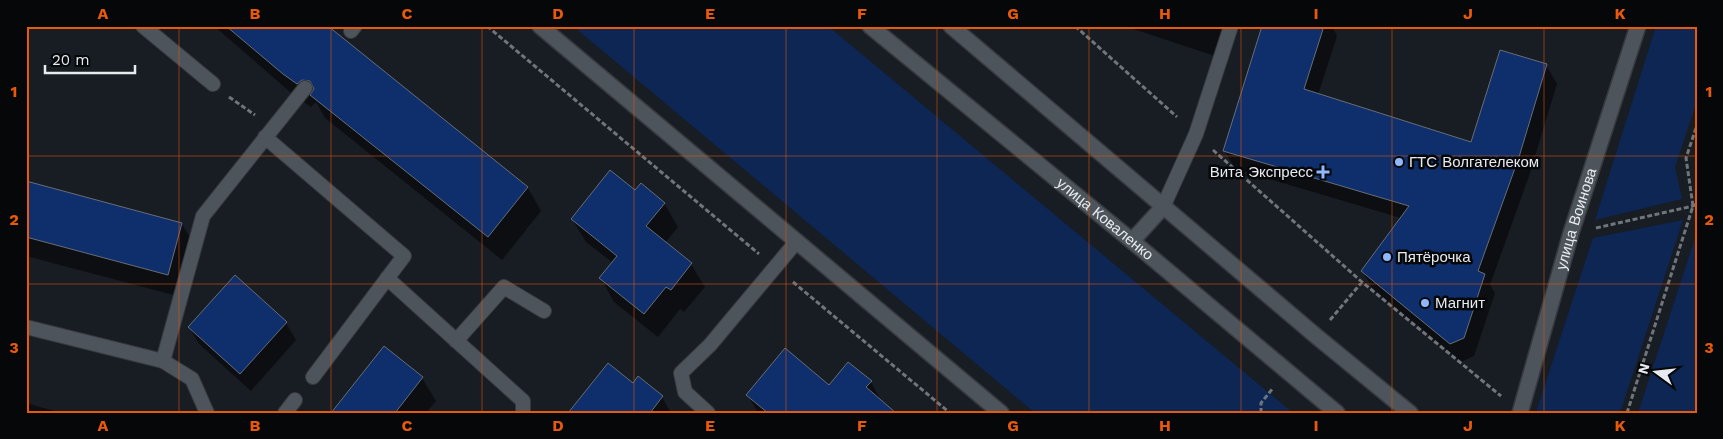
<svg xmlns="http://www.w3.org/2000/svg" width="1723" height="439" font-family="'Work Sans',sans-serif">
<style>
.green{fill:#0d2654}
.shadow{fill:#0007}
.building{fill:#0e2f6b;stroke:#686d76}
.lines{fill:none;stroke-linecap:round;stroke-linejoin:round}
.lane-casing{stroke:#36393e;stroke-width:16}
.street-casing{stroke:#36393e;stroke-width:18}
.secondary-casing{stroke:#36393e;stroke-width:18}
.path{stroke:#70747b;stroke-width:3;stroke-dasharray:5 2.5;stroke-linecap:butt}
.lane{stroke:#4e545c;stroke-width:14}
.street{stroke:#4e545c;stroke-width:15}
.secondary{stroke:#4e545c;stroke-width:15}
.grid{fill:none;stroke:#e8590c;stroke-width:1;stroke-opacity:0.55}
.poi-dot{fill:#90b8fd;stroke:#050709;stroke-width:2}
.labels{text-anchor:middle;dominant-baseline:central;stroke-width:5;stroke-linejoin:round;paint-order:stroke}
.poi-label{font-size:15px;fill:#e7ebf0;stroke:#050709;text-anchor:start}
.street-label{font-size:15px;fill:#e7ebf0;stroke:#050709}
.neatline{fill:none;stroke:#e8590c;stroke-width:2}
.grid-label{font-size:16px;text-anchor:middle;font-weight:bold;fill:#e8590c}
</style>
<rect width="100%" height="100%" fill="#181c23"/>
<!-- green -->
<path class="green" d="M573,26H828L1293,413H1035Z
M1656,26H1697V101L1675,167L1682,199L1595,220Z
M1683,220L1620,413H1537L1536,412L1593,238Z
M1697,232V413H1638Z"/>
<!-- shadow -->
<path class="shadow" d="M214,26H325L528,188L541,211L502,260L325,118L316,102L311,107L296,97Z
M1124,26H1231L1221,58Z
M1263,26H1332L1337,36L1318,95L1472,144L1546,65L1557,84L1529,176L1490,285L1495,293L1474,356L1461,362L1373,289L1362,271L1401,218L1235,169L1225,151Z
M26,182L182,224L195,246L181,297L26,256Z
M635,191L664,203L678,227L665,243L691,264L705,287L684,312L680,309L658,337L614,302L601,278L613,263L586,242L572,219Z
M286,323L296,340L251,391L199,344L189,327Z
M422,378L436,401L426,413H333Z
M871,382L883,404L892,413H758L748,395Z
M633,385L662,397L671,413H570Z
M26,403L62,413H26Z"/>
<!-- building -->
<path class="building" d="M226,26H328L528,187L488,237L310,95L314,89L310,81L302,80L297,84L283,74Z
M1262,26H1324L1304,89L1471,142L1500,50L1547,64L1519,157L1478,271L1485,274L1464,338L1450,344L1361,271L1409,206L1223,151Z
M610,170L635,190L641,183L665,203L646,226L692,263L671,290L666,287L644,314L599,278L617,256L571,219Z
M26,181L182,223L168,275L26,237Z
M235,275L287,322L240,374L188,327Z
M384,346L423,377L395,413H331Z
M785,348L829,385L848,362L872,381L866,387L896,413H768L746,395Z
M608,363L633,383L638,376L663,396L650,413H568Z"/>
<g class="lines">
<defs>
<path id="lane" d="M143,26L213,84
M351,31L355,26
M265,137L404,256L313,377
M1163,207L1196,134L1231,26
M387,278L523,401V413
M26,327L163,361L203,216L305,88
M456,341L504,287L544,311
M163,361L192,379L207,413
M285,413L295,400
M708,413L685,392L681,373L710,345L797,241"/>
<g id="street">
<path d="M540,26L1001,413"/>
<path id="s1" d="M1520,413L1571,233L1638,26"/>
</g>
<g id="secondary">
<path id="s2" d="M870,26L1132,241L1337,413"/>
<path d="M951,26L1316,336L1410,413"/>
<path d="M1132,241L1163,207"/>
</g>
</defs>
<!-- lane casing -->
<use href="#lane" class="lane-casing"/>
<!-- street casing -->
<use href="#street" class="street-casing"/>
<!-- secondary casing -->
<use href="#secondary" class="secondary-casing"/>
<!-- path -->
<path class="path" d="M487,26L759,254
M1075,26L1177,117
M229,97L255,115
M1213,150L1362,282L1501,396
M1596,228L1693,206L1697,204
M793,282L950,413
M1330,320L1362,282
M1261,413V403L1273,388
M1627,413L1693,206L1686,158L1697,125"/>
<!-- lane -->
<use href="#lane" class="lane"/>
<!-- street -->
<use href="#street" class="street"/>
<!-- secondary -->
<use href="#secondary" class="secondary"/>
</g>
<!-- grid -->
<path class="grid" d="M179,26V413M331,26V413M482,26V413M634,26V413M786,26V413M937,26V413M1089,26V413M1241,26V413M1392,26V413M1544,26V413M26,156H1697M26,284H1697"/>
<!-- markers -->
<g class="poi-dot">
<circle cx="1399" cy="162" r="5"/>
<path d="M1320.5 164.5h5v5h5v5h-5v5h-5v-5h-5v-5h5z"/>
<circle cx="1387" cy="257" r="5"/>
<circle cx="1425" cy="303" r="5"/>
</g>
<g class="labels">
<!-- poi labels -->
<g class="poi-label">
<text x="1409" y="162">ГТС Волгателеком</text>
<text x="1313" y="172" text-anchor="end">Вита Экспресс</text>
<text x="1397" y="257">Пятёрочка</text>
<text x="1435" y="303">Магнит</text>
</g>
<!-- street labels -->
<g class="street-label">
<text stroke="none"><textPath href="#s2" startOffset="304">улица Коваленко</textPath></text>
<text stroke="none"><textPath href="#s1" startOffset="202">улица Воинова</textPath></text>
</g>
</g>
<!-- border -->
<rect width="1723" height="439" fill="none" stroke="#050709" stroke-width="55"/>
<!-- north arrow -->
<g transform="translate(1656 372) rotate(285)" stroke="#050709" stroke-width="4" paint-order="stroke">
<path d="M0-4L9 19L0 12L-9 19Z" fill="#e7ebf0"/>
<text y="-8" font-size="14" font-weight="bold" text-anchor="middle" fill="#e7ebf0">N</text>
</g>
<!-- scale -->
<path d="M45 65v8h90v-8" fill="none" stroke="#e7ebf0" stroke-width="2.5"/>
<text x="52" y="65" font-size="15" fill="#e7ebf0" stroke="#050709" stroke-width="4" paint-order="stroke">20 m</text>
<rect x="28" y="28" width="1668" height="384" class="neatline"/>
<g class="grid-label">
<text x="103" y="19">A</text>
<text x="255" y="19">B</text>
<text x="407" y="19">C</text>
<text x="558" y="19">D</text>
<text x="710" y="19">E</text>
<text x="862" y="19">F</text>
<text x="1013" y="19">G</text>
<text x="1165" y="19">H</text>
<text x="1316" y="19">I</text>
<text x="1468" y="19">J</text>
<text x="1620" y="19">K</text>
<text x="14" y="97">1</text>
<text x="1709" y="97">1</text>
<text x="14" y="225">2</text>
<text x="1709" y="225">2</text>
<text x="14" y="353">3</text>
<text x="1709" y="353">3</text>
<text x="103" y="431">A</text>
<text x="255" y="431">B</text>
<text x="407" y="431">C</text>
<text x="558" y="431">D</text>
<text x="710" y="431">E</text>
<text x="862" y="431">F</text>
<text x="1013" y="431">G</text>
<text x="1165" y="431">H</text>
<text x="1316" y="431">I</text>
<text x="1468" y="431">J</text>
<text x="1620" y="431">K</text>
</g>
</svg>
